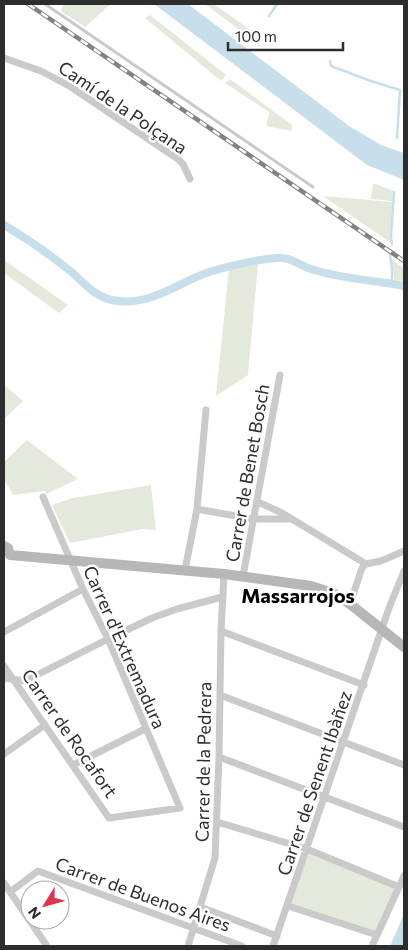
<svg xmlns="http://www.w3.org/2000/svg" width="408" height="950" font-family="Commissioner,sans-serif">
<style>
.green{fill:#e4eadb}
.water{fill:#c7dfea}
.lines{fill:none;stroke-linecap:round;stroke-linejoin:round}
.stream{stroke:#c7dfea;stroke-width:2.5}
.canal{stroke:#c7dfea;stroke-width:8}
.lane{stroke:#cacaca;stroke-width:3}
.street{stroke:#cacaca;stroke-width:7}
.secondary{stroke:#b7b7b7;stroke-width:10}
.rail-casing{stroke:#828282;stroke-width:4.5}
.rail{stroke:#fff;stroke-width:2.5;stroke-dasharray:8;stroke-linecap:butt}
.labels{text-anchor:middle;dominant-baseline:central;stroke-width:5;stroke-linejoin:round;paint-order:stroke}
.street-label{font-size:18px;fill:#2d2d2d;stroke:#fff}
.quarter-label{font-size:20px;font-weight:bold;fill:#000;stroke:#fff}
</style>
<rect width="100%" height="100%" fill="#fff"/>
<!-- green -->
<path class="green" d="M64,4H111L85,27L62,12L61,9Z
M205,4H214L256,34L255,36L250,37L245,34Z
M150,15L226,75L221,81L145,18Z
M230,79L292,125L291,131L266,126L270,110L269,112L225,83Z
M373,184H376L393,191L392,201L371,199Z
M323,196L392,202L390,236L391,243Z
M4,260L68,305L59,313L4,273Z
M392,260L404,268V282L394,280Z
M258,263L248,375L216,396L229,269Z
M4,385L23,401L4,419Z
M27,440L78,479L46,494L45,491L13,495L4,479V462Z
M151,485L156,530L143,529L70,543L52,505L73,498Z
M307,850L398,888L376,933L288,906Z"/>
<!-- water -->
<path class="water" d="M154,4H188L349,126L381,145L404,153V180L367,165Z
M404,914V946H390Z"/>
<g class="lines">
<!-- stream -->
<path class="stream" d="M269,16L277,4
M330,61L331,66L371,81L400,90L397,138
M392,244L391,236L394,192
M390,255L392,268V284"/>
<!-- canal -->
<path class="canal" d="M4,225C26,238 49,254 69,270C84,282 93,296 112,300C148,308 177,283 209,272C229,266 255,260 276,258C289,256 299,265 311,269C341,279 374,280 404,286"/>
<!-- lane -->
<path class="lane" d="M45,4L313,187"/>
<!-- street -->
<path class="street" d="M4,58L41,71L71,87L178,159L183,164L190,179
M258,502L282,513L366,564L381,561L404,551
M197,509L253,519H291
M185,570L197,509L206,410
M243,576L280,375
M350,604L362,568L366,564
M221,631L364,685
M4,632L83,589
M4,666L109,818L180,808L108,639L83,589L43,497
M4,678L25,681L108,639L152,618L177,609L222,597
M220,695L404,765
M4,754L45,725
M219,757L404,827
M73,765L145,729
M217,822L307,849L399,887
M4,883L47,946
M10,892L38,871L242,946
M288,906L377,935
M200,907L277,936
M188,946L215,858L219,757L221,631L224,574
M273,946L389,608L404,571
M372,946L404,876"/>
<!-- secondary -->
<path class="secondary" d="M4,546L8,548L10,555
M10,555L224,574L311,586L333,593L350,604L404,647"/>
<defs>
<path id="rail" d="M28,4L404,261"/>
</defs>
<!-- rail casing -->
<use href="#rail" class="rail-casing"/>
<!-- rail -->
<use href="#rail" class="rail"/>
</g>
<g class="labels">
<!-- street labels -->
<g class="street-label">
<text transform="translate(123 107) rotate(34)">Camí de la Polçana</text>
<text transform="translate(247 473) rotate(-80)">Carrer de Benet Bosch</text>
<text transform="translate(125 647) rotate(66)">Carrer d'Extremadura</text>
<text transform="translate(70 733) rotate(55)">Carrer de Rocafort</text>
<text transform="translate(203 762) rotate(-89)">Carrer de la Pedrera</text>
<text transform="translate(314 783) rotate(-71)">Carrer de Senent Ibàñez</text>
<text transform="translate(143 894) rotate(20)">Carrer de Buenos Aires</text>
</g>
<!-- quarter labels -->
<g class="quarter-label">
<text x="298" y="595">Massarrojos</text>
</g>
</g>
<!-- border -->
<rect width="408" height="950" fill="none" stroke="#2d2d2d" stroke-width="10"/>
<!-- north arrow -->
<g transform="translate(45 905) rotate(233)"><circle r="24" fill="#ffffff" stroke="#ababab"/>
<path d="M0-4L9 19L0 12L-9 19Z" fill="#df3450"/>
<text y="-8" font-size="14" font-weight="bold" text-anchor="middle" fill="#2d2d2d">N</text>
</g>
<!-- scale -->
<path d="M228 42v8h115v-8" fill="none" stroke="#2d2d2d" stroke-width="2.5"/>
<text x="235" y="42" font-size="15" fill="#2d2d2d" stroke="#ffffff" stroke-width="4" paint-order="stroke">100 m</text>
</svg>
